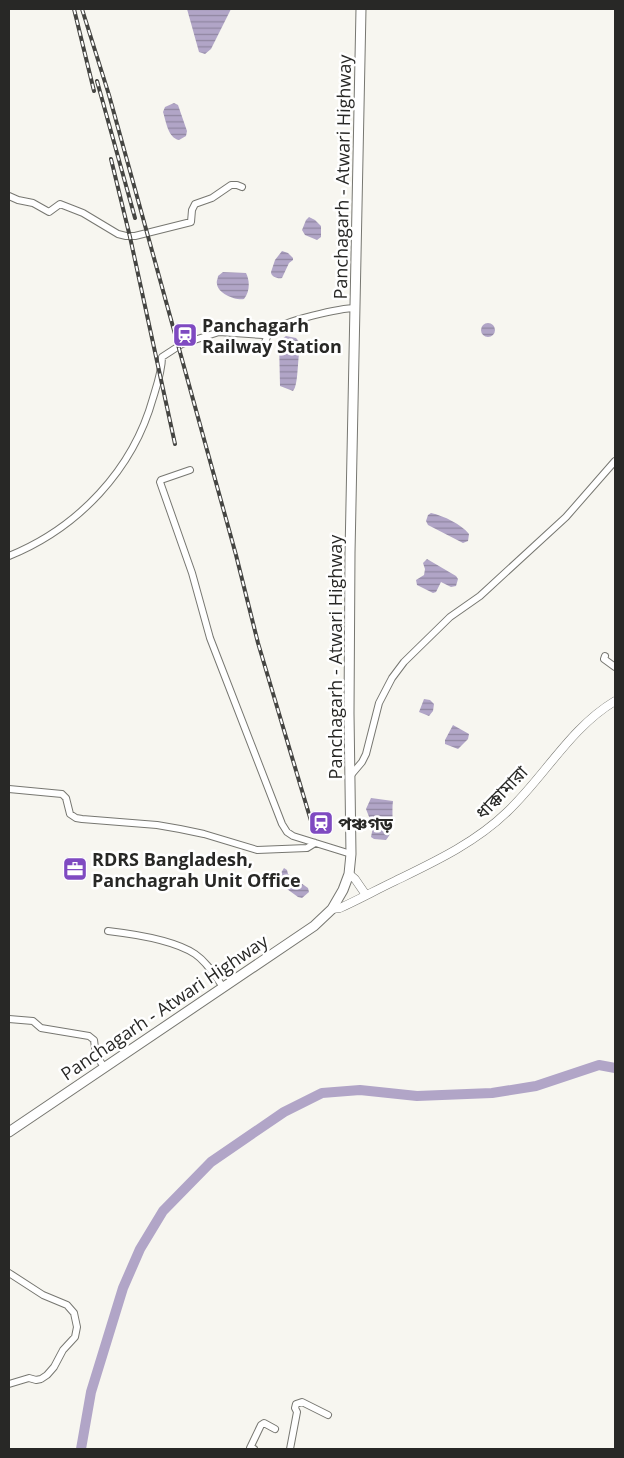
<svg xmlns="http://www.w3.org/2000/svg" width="624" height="1458" font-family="'Open Sans','Noto Sans Bengali',sans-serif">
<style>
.water{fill:url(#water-rules)}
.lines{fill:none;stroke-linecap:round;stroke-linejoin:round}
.river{stroke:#b1a5c7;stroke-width:10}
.minor-casing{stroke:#777771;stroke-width:8}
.tertiary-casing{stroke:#777771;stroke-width:9}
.secondary-casing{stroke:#777771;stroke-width:11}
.minor{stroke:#fff;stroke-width:6}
.tertiary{stroke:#fff;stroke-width:8}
.secondary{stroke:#fff;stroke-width:9}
.rail-casing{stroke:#454542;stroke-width:4}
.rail{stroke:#fff;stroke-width:2;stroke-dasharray:5.5;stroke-linecap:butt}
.labels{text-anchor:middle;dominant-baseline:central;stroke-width:5;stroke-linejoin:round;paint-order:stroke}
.street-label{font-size:18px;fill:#282826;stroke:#fff}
.poi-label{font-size:18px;font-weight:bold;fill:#282826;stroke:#fff;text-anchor:start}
</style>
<defs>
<pattern id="water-rules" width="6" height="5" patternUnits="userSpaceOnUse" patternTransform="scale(1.25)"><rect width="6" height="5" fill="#b1a5c7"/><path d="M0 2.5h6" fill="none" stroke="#9086a1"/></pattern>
</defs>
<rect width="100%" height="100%" fill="#f7f6f0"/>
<!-- water -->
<path class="water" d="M187,9H231L211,49L205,54L199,52Z
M174,103L178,105L187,131L186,136L179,140C168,138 166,121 163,112L165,107Z
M309,217L315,220L321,226V237L317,240L305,235L302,230L306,220Z
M282,251L288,253L293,258V260L289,263L282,278C278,279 271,277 271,272L275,260Z
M223,272L246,273C250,281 250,291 244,299C237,301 218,294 217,284C216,281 218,279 218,276Z
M481 330a7 7 0 1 1 14 0a7 7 0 1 1-14 0Z
M286,336L296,338L301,344C297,354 299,385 293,391L280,386L279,341Z
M431,513C444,516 461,524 469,534L468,541L463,543L428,525L426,521L428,515Z
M427,559L456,576L458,579L456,586L451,587L441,582L436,592L433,593L417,585L416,580L424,575L425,569L423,563Z
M424,699L430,700L434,704L433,711L429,716L419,712Z
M453,725L469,734L468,739L458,749L445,744V740Z
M371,798L393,801C391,814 396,829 386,840L374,839L371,837L373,827L366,809Z
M284,868L287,870L288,874L308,888L309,892L302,898L298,897L276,881Z"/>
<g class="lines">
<!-- river -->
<path class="river" d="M81,1449L91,1392L123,1288L140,1249L163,1211L211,1162L284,1112L322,1093L360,1090L417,1096L492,1093L536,1086L599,1065L615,1068"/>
<defs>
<path id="minor" d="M9,196L18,200L33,203L49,212L60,204L83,213L118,234L126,236H135L191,222L192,210L195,204L212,198L231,185H237L242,187
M264,347C265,341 267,334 273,330C284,321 340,308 356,308
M190,470L161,480L160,482L192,573L210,638L282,824L287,832L293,836L351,854
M9,556C78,528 133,470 153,398C157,385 162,371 162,357L182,344L219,332L263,335L267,336
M605,656L604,659L615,667
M351,775L362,762L366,754L379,703L392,678L404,662L450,617L480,596L566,517L615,461
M9,789L62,794L66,798L70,814L76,818L82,819L157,825L180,829L204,834L257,850L307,848L315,843
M108,931C134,934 174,940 195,954C207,962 215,976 223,987
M9,1019L33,1021L41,1028L89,1036L94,1040L96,1055L104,1067
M9,1273L43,1295L67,1305L74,1313L77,1327L75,1337L63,1350L54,1367L47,1375L41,1379L36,1380L29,1378L9,1384
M254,1449L250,1448L261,1425L264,1423L275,1429
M290,1449L297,1412L295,1408L296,1404L302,1402L328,1415"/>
<path id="tertiary" d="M349,874L355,879L366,895
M332,909L340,908C358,900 376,890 395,881C434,862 475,843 507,812C545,776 570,728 615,701"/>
<path id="secondary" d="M9,1132L314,926L332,909L343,890L349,874L351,854L349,713L350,553L361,9"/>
</defs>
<!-- minor casing -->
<use href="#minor" class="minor-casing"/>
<!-- tertiary casing -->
<use href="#tertiary" class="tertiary-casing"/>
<!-- secondary casing -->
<use href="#secondary" class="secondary-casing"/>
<!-- minor -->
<use href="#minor" class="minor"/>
<!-- tertiary -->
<use href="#tertiary" class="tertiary"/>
<!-- secondary -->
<use href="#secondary" class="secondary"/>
<defs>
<path id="rail" d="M74,9L94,91
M82,9L109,95L236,555L258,643L314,831
M97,81L135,218
M111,159L130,237L175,444"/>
</defs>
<!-- rail casing -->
<use href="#rail" class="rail-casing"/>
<!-- rail -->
<use href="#rail" class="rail"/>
</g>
<!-- icons -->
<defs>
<symbol id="station-square" viewBox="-11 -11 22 22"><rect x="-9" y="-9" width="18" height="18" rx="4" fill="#7f4ac1" stroke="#fff"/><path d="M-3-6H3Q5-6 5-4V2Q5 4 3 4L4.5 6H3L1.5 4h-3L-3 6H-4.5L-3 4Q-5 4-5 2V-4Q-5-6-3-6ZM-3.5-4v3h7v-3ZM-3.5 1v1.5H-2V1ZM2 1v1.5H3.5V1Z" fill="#fff"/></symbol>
<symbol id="office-square" viewBox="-11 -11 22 22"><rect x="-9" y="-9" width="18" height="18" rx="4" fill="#7f4ac1" stroke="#fff"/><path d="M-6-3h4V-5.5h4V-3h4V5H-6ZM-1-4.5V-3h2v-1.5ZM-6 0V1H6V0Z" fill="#fff"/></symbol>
</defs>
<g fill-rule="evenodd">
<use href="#station-square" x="171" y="321" width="28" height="28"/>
<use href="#station-square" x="307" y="809" width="28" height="28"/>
<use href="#office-square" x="61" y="855" width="28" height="28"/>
</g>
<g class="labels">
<!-- street labels -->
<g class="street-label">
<text transform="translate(342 177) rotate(-89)">Panchagarh - Atwari Highway</text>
<text transform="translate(335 657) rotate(-90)">Panchagarh - Atwari Highway</text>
<text transform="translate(501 792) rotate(-46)">ধাক্কামারা</text>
<text transform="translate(164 1007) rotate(-34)">Panchagarh - Atwari Highway</text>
</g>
<!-- poi labels -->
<g class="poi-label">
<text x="202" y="325">Panchagarh<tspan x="202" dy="21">Railway Station</tspan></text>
<text x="338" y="823">পঞ্চগড়</text>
<text x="92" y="859">RDRS Bangladesh,<tspan x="92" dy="21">Panchagrah Unit Office</tspan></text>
</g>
</g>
<!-- border -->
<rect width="624" height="1458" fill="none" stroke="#282826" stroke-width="20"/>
</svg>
